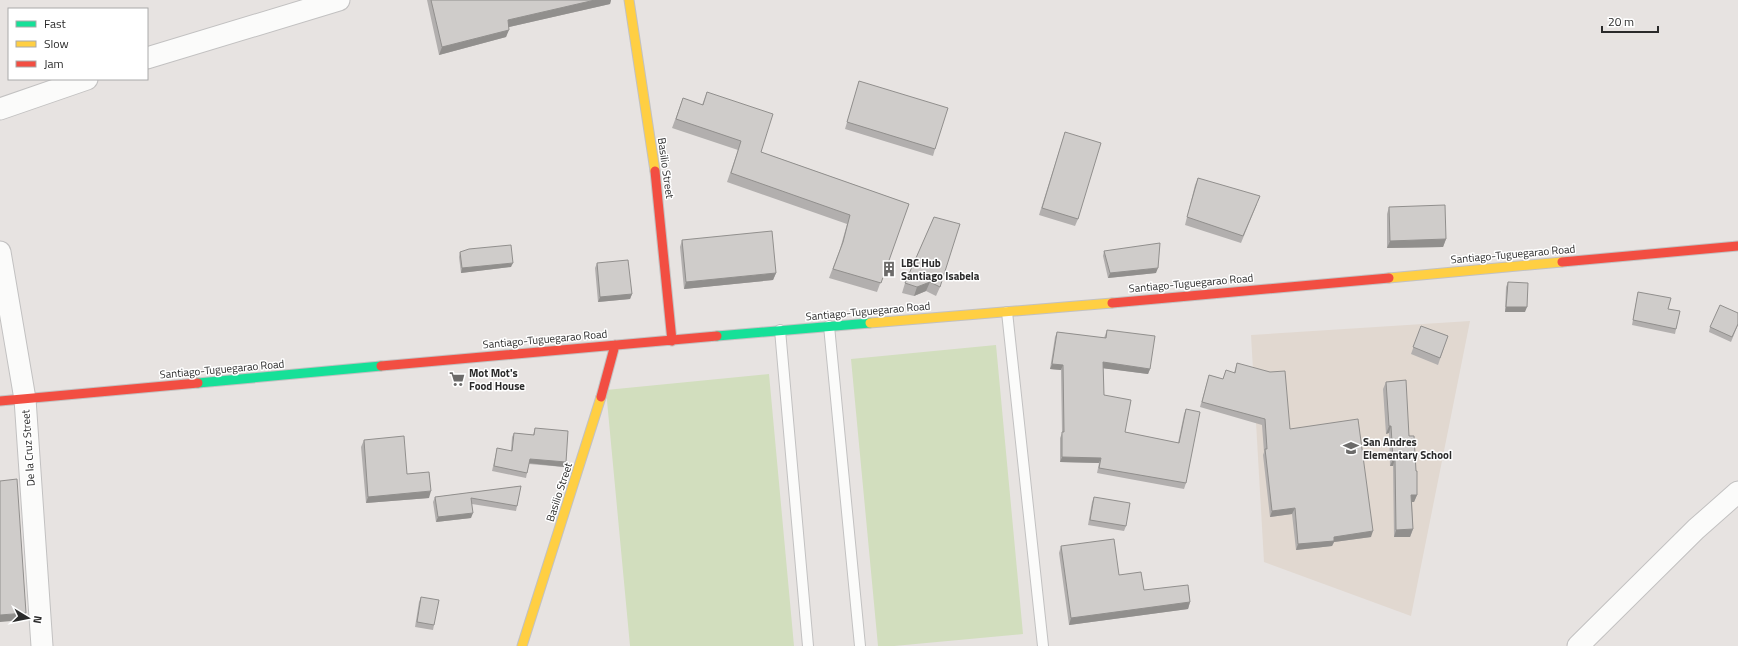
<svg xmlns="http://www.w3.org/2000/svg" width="1738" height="646" font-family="'Titillium Web',sans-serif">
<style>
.education{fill:#e1d8d0}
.green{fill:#d2debe}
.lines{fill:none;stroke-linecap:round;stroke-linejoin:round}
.lane-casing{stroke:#c2c1c1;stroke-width:12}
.street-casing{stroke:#c2c1c1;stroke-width:23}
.fast-casing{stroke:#c2c1c1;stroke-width:11}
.slow-casing{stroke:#c2c1c1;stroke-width:11}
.jam-casing{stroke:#c2c1c1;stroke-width:11}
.lane{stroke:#fbfbfa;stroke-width:10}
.street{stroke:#fbfbfa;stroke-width:21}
.fast{stroke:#16e098;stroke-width:9}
.slow{stroke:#ffcf43;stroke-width:9}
.jam{stroke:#f24e42;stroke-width:9}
.wall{fill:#b2afae}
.shaded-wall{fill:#918f8d}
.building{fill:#cfccca;stroke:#918f8d}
.labels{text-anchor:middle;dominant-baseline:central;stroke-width:3;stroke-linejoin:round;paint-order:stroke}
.street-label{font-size:11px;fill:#2a2a2a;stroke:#fff}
.poi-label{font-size:11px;font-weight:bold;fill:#2a2a2a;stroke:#fff;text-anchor:start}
</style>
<rect width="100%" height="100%" fill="#e7e3e1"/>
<!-- education -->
<path class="education" d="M1470,321L1411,616L1264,562L1251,335Z"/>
<!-- green -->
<path class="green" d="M996,345L1023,634L894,646H878L851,359Z
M769,374L794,646H630L606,390Z"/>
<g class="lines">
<defs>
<path id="lane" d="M1007,312L1043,646
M829,326L860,646
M780,330L808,646"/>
<path id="street" d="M147,58L339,0
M0,109L87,79
M0,252L25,399L42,646
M1578,646L1696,529L1738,492"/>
<path id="fast" d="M717,336L870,323
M198,383L381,366"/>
<path id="slow" d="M629,0L655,171
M1389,278L1562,262
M870,323L1112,303
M522,646L601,397"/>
<path id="jam" d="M655,171L672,341
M1562,262L1738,246
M1112,303L1389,278
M381,366L717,336
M601,397L615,345
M0,401L198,383"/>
</defs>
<!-- lane casing -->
<use href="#lane" class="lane-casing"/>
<!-- street casing -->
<use href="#street" class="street-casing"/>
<!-- fast casing -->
<use href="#fast" class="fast-casing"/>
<!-- slow casing -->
<use href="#slow" class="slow-casing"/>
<!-- jam casing -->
<use href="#jam" class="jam-casing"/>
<!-- lane -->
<use href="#lane" class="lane"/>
<!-- street -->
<use href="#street" class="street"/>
<!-- fast -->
<use href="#fast" class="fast"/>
<!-- slow -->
<use href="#slow" class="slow"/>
<!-- jam -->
<use href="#jam" class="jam"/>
</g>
<!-- wall -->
<path class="wall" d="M427,0H611L610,4L509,27L506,37L439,55Z
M859,81L935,149L933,156L845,129Z
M707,92L761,152L909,204L877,292L829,278L840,249L847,224L727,182L738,150L672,128L683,98L702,105Z
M1065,132L1078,219L1075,226L1039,215Z
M1198,178L1257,204L1241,243L1185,225L1195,185Z
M1389,207L1446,239L1443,247L1387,248V214Z
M934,217L940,287L936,296L926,291L914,296L902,293L905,283Z
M682,240L776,273L773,280L684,289L680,247Z
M1104,251L1156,273L1108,278L1103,256Z
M460,252L511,267L461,273L459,257Z
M597,263L632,294L630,299L598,302L595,268Z
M1508,282L1525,312H1505L1506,287Z
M1638,292L1676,329L1675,334L1632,325L1637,297Z
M1738,313V325L1731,342L1709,332L1710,327Z
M1421,326L1448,336L1438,365L1411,354Z
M1107,330L1150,369L1148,374L1103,368L1104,395L1125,432L1178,443L1184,414L1186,409V483L1184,489L1097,473L1099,463L1060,462V438L1062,433L1061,370L1050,369L1055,337L1057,332L1104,338Z
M1237,363L1290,429L1371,537L1334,542L1332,546L1296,550L1292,514L1270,517L1263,455L1264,452L1262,425L1200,407L1209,375L1223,379L1226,370L1234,373Z
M1386,382L1409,436L1417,495L1414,502H1412L1413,529L1410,537H1394L1393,466H1390L1389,433L1386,434L1383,389Z
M535,428L564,467L529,464L527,473L526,478L492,471L496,453L497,448L511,451L512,437L514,433L533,435Z
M364,440L407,474L429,498L366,503L361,447Z
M521,486L516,511L472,504L471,518L436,522L433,502L435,497Z
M1094,497L1126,526L1124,531L1088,525L1092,502Z
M1061,546L1119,575L1144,590L1190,602L1188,609L1069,625L1059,553Z
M421,597L434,625L433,630L415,627L419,602Z"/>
<!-- shaded-wall -->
<path class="shaded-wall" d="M595,0H611L610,4L505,28L508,20Z
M509,30L506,37L439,55L442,47Z
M1446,239L1443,247L1387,248L1390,241Z
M513,263L511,267L461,273L462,268Z
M1158,268L1156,273L1108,278L1110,273Z
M776,273L773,280L684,289L686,282Z
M930,282L926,291L914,296L917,287Z
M632,294L630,299L598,302L600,297Z
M1506,307H1527L1525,312H1505Z
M1103,362L1150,369L1148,374L1101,368Z
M1052,364L1063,365L1061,370L1050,369Z
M1389,426H1391L1389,433L1386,434Z
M1062,457L1101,458L1099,463L1060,462Z
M530,459L566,462L564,467L528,463Z
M1393,459H1395L1393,466H1390Z
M431,491L429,498L366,503L368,497Z
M1411,495H1417L1414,502H1409Z
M1295,508L1292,514L1270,517L1272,511Z
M473,513L471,518L436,522L438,517Z
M1413,529L1410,537H1394L1396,530Z
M1373,531L1371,537L1334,542L1332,546L1296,550L1298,544L1334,537Z
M1190,602L1188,609L1069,625L1071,618Z
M26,613L23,620L0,622V615Z"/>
<!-- building -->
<path class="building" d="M431,0H595L508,20L509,30L442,47Z
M859,81L948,108L935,149L847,122Z
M707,92L773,114L761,152L909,204L881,283L833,269L843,242L850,215L731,173L741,141L676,119L683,98L703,105Z
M1065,132L1101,143L1078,219L1042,208Z
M1198,178L1260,196L1243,236L1187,217Z
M1445,205L1446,239L1390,241L1389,207Z
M934,217L960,224L940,287L930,282L917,287L905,283Z
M772,231L776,273L686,282L682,240Z
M1160,243L1158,268L1110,273L1104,251Z
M511,245L513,263L462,268L460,252L469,249Z
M628,260L632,294L600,297L597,263Z
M1508,282L1528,283L1527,307H1506Z
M1638,292L1671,298L1668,309L1680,311L1676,329L1633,320Z
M1720,305L1738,313V324L1732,337L1710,327Z
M1421,326L1448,336L1440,358L1413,347Z
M1107,330L1155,336L1150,369L1103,362L1104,395L1131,400L1125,432L1179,443L1186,409L1200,412L1186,483L1099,468L1101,458L1062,457V432H1064L1063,365L1052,364L1057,332L1106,338Z
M1237,363L1270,372L1285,371L1290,429L1358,419L1373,531L1334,537V541L1298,544L1295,508L1272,511L1265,449H1267L1265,419L1202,402L1209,375L1223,379L1226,370L1235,373Z
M1406,380L1409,436H1414L1416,471H1417V495H1411L1413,529L1396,530L1395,459H1393L1391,426H1389L1386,382Z
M535,428L568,431L566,462L530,459L527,473L494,466L497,448L512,451L514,433L534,435Z
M404,436L407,474L429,472L431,491L368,497L364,440Z
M17,479L26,613L0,615V481Z
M521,486L517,506L471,498L473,513L438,517L435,497Z
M1094,497L1130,503L1126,526L1090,520Z
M1114,539L1119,575L1141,572L1144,590L1188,585L1190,602L1071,618L1061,546Z
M421,597L439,600L434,625L417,622Z"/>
<!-- icons -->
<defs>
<symbol id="building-bare" viewBox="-9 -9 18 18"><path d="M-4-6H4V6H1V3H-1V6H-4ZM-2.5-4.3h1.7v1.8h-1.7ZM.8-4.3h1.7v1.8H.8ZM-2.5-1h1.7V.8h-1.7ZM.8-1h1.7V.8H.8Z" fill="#6c6b6a" stroke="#fff" stroke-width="2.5" paint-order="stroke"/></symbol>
<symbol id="supermarket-bare" viewBox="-9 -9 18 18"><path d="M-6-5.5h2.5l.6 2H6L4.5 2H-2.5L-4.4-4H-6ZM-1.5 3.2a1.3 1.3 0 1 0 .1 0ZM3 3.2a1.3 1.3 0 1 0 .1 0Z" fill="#6c6b6a" stroke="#fff" stroke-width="2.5" paint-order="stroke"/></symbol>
<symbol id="school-bare" viewBox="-9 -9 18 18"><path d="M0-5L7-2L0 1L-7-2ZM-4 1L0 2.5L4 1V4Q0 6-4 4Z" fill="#6c6b6a" stroke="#fff" stroke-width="2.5" paint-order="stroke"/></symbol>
</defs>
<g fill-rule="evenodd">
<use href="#building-bare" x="878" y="258" width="22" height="22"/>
<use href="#supermarket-bare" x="446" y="368" width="22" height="22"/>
<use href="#school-bare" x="1340" y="437" width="22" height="22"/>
</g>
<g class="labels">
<!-- street labels -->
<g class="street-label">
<text transform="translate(666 168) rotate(82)">Basilio Street</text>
<text transform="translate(1513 254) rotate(-5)">Santiago-Tuguegarao Road</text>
<text transform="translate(1191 283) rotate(-5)">Santiago-Tuguegarao Road</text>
<text transform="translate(868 311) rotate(-5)">Santiago-Tuguegarao Road</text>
<text transform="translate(545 339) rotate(-5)">Santiago-Tuguegarao Road</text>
<text transform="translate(222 369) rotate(-5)">Santiago-Tuguegarao Road</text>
<text transform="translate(28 448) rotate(-94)">De la Cruz Street</text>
<text transform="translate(559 492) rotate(-72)">Basilio Street</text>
</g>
<!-- poi labels -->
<g class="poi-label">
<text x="901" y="263">LBC Hub<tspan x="901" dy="13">Santiago Isabela</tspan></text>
<text x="469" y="373">Mot Mot's<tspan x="469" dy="13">Food House</tspan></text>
<text x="1363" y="442">San Andres<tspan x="1363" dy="13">Elementary School</tspan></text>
</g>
</g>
<!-- legend -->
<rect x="8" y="8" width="140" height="72" fill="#ffffff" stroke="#aaaaaa"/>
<rect x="16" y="21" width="20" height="6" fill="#16e098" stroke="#aaaaaa"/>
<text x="44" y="28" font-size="12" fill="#2a2a2a">Fast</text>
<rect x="16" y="41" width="20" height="6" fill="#ffcf43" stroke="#aaaaaa"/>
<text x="44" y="48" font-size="12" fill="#2a2a2a">Slow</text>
<rect x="16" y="61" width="20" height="6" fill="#f24e42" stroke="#aaaaaa"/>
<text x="44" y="68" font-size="12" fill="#2a2a2a">Jam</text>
<!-- north arrow -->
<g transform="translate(28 618) rotate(100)" stroke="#ffffff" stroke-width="3" paint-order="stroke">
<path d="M0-3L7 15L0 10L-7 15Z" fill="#2a2a2a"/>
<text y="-6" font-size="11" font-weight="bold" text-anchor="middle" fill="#2a2a2a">N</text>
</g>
<!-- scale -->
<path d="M1602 26v6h56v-6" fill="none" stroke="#2a2a2a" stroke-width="2"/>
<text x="1608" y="26" font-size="12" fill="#2a2a2a" stroke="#ffffff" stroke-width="3" paint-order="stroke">20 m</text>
</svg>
